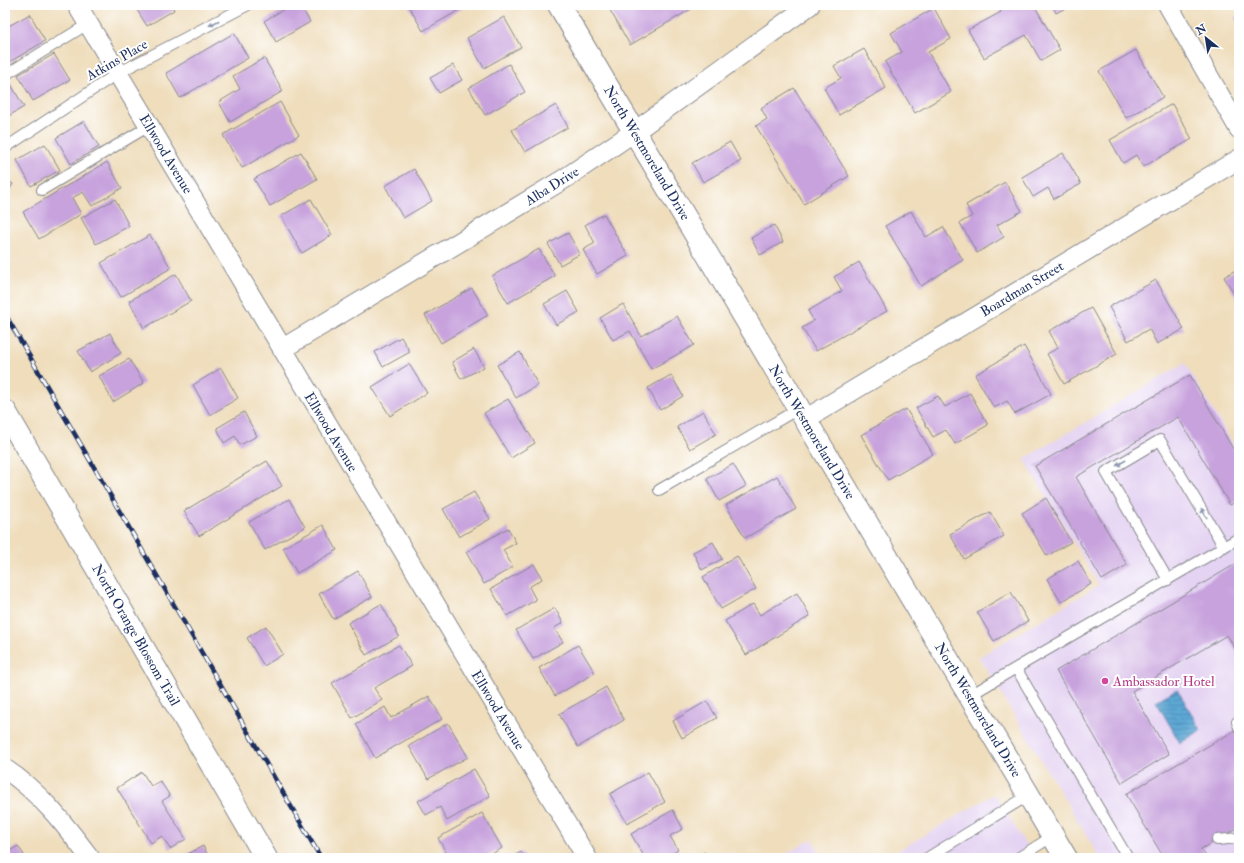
<svg xmlns="http://www.w3.org/2000/svg" width="1244" height="863" font-family="'IM FELL Double Pica',serif">
<style>
.built{fill:#e4d3f2}
.water{fill:url(#water-rules);stroke:#3c6c9a}
.building{fill:#c7a2dd}
.lines{fill:none;stroke-linecap:round;stroke-linejoin:round}
.service-casing{stroke:#85868c;stroke-width:12}
.minor-casing{stroke:#85868c;stroke-width:21}
.tertiary-casing{stroke:#85868c;stroke-width:24}
.primary-casing{stroke:#85868c;stroke-width:24}
.service{stroke:#fff;stroke-width:10}
.minor{stroke:#fff;stroke-width:19}
.tertiary{stroke:#fff;stroke-width:22}
.primary{stroke:#fff;stroke-width:22}
.rail-casing{stroke:#1b2f5e;stroke-width:4.5}
.rail{stroke:#fff;stroke-width:3;stroke-dasharray:9;stroke-linecap:butt}
.oneway{fill:#8d97ae}
.hotel-dot{fill:#d1479c;stroke:#fff;stroke-width:1.5}
.labels{text-anchor:middle;dominant-baseline:central;stroke-width:4;stroke-linejoin:round;paint-order:stroke}
.street-label{font-size:14px;fill:#1b2f5e;stroke:#fff}
.hotel-label{font-size:14px;fill:#b23c85;stroke:#fff;text-anchor:start}
</style>
<defs>
<pattern id="water-rules" width="6" height="5" patternUnits="userSpaceOnUse"><rect width="6" height="5" fill="#5da8d5"/><path d="M0 2.5h6" fill="none" stroke="#4c89b0"/></pattern>
</defs>
<rect width="100%" height="100%" fill="#fff"/>
<filter id="ink" filterUnits="userSpaceOnUse"><feTurbulence type="fractalNoise" baseFrequency=".025" numOctaves="2"/><feDisplacementMap in="SourceGraphic" scale="8" xChannelSelector="R" yChannelSelector="G"/><feConvolveMatrix kernelMatrix="1 2 1 2 8 2 1 2 1" color-interpolation-filters="sRGB"/></filter>
<filter id="wash" filterUnits="userSpaceOnUse"><feTurbulence type="fractalNoise" baseFrequency=".012" numOctaves="4" result="noise"/><feDisplacementMap in="SourceGraphic" scale="16" xChannelSelector="R" yChannelSelector="G"/><feGaussianBlur stdDeviation="0.9" result="paint"/><feColorMatrix in="noise" values="0 0 0 0 0 0 0 0 0 0 0 0 0 0 0 0 0 1.4 0 .05"/><feComposite in="paint" operator="in"/></filter>
<g filter="url(#wash)">
<rect width="100%" height="100%" fill="#efddbb"/>
<!-- built -->
<path class="built" d="M1185,363L1239,454V857L1100,858L979,657L1099,585L1024,459Z
M995,794L1034,858H885Z
M812,839L823,858H779Z"/>
<!-- water -->
<path class="water" d="M1177,689L1201,730L1180,743L1156,701Z"/>
<g id="blocks">
<!-- building -->
<path class="building" d="M5,5H15L5,11Z
M134,5H172L174,10L147,26Z
M291,5H300L310,22L276,42L264,21Z
M408,5H468L423,31Z
M607,5H698L630,45Z
M997,5H1034L1060,50L1041,61L1026,35L984,58L968,30L1001,12Z
M1052,5H1071L1056,13Z
M934,8L951,39L928,52L951,92L915,113L885,62L902,52L891,33Z
M30,14L45,41L8,63L5,58V28Z
M1239,15V25L1235,18Z
M504,17L521,47L484,68L467,38Z
M234,33L248,58L180,98L166,73Z
M864,49L886,88L839,115L824,88L841,78L834,66Z
M1136,50L1163,97L1126,118L1099,71Z
M54,54L70,80L33,101L18,75Z
M264,58L283,91L230,122L219,102L240,89L233,76Z
M509,64L525,92L485,115L469,88Z
M453,65L462,80L439,93L430,78Z
M9,81L24,107L5,118V83Z
M794,88L849,176L804,204L756,126L767,119L761,108Z
M280,102L299,135L242,168L223,135Z
M1172,104L1192,139L1143,167L1136,155L1123,163L1110,140Z
M556,105L568,127L525,152L512,130Z
M84,121L99,147L71,164L56,138Z
M730,142L741,161L703,182L692,163Z
M45,144L60,170L31,186L17,160Z
M301,152L317,179L270,206L254,179Z
M1063,153L1081,184L1054,199L1048,188L1033,197L1022,177Z
M107,162L122,188L92,206L83,192L72,198L81,214L39,239L23,212Z
M414,169L432,201L403,218L385,186Z
M5,179L13,184L5,197Z
M1005,182L1022,211L997,225L1004,237L977,253L960,223L972,216L966,205Z
M115,199L129,226L96,244L81,218Z
M311,199L332,235L302,253L281,216Z
M911,211L926,237L943,227L963,260L921,286L885,226Z
M604,214L628,256L597,274L583,250L595,243L585,225Z
M774,225L783,242L760,255L751,238Z
M568,233L580,254L560,265L548,244Z
M150,235L171,268L121,297L101,263Z
M539,249L555,276L508,303L492,276Z
M859,262L887,311L816,351L802,328L814,321L808,311L842,291L834,277Z
M1239,268V302L1224,277Z
M176,274L191,301L144,328L129,301Z
M1156,280L1184,329L1157,344L1149,329L1128,341L1109,307Z
M472,288L488,315L441,343L425,315Z
M567,291L579,312L556,325L544,304Z
M623,304L641,336L677,316L694,345L651,369L630,331L613,340L600,318Z
M1091,308L1117,354L1064,384L1047,354L1058,348L1049,331Z
M110,333L121,353L90,372L78,351Z
M401,337L410,352L383,367L375,352Z
M1024,346L1051,394L1015,414L1007,401L994,408L975,375Z
M474,349L484,367L461,379L452,362Z
M520,352L538,385L516,398L497,365Z
M129,359L144,383L113,402L99,376Z
M409,364L427,393L390,416L372,387Z
M221,368L238,398L210,415L193,385Z
M671,375L683,396L660,410L648,388Z
M1190,375L1239,459V500L1230,505L1178,417L1076,477L1127,565L1102,580L1035,466Z
M970,393L988,425L955,444L946,430L933,437L916,408L938,396L945,407Z
M508,399L535,443L511,458L484,413Z
M906,409L933,454L888,480L861,435Z
M703,411L716,434L690,449L677,427Z
M244,412L257,436L240,445L235,436L224,443L217,428Z
M267,461L282,486L199,536L184,511Z
M733,464L746,486L719,501L707,479Z
M777,476L796,509L745,538L726,505Z
M474,492L490,519L459,537L443,509Z
M1046,498L1071,542L1047,556L1022,513Z
M289,499L305,527L265,550L249,522Z
M990,512L1004,536L964,559L950,534Z
M323,525L337,550L297,573L283,548Z
M508,528L516,543L503,550L513,567L484,584L466,552Z
M713,542L722,559L702,570L693,552Z
M737,556L756,589L721,609L703,577Z
M1078,561L1091,584L1061,602L1047,579Z
M1239,562V655L1227,635L1132,691L1169,754L1122,783L1056,671Z
M534,564L542,579L529,587L536,600L507,616L491,589Z
M358,571L372,597L333,619L319,594Z
M1011,592L1028,621L994,641L977,612Z
M797,593L810,616L746,655L725,621L753,604L760,615Z
M381,604L399,636L366,655L348,623Z
M555,608L563,623L554,628L563,642L533,659L516,630Z
M266,626L283,654L264,666L247,638Z
M399,645L412,666L374,688L382,700L352,718L332,683Z
M578,645L595,673L555,696L539,668Z
M606,687L624,720L578,747L559,714Z
M429,696L442,719L375,758L356,724L385,707L391,718Z
M707,701L717,718L682,738L673,721Z
M448,723L468,757L428,779L409,746Z
M1239,728V827L1201,849L1207,858H1164L1126,794Z
M474,769L490,796L447,821L440,807L426,815L418,801Z
M142,772L151,786L160,781L170,796L162,801L186,839L170,849L162,836L151,843L117,788Z
M648,772L665,802L627,823L610,794Z
M673,810L683,829L670,836L678,850L665,858H645L631,834Z
M482,813L502,848L485,858H449L438,838Z
M18,846L26,858H5V851L6,853Z
M203,846L209,858H180Z
M521,852L525,858H510Z
M705,852L708,858H694Z"/>
</g>
</g>
<g filter="url(#ink)">
<use href="#blocks" fill-opacity="0" stroke="#85868c" stroke-width="1"/>
<g class="lines">
<defs>
<path id="service" d="M5,75L88,24
M5,148L118,73L248,5
M42,190L149,126
M659,490L798,409
M1168,580L1106,472L1160,440L1224,547
M1016,668L1239,538
M969,696L1016,668L1128,858
M1239,721L1237,722L1239,727
M1217,840L1239,838
M927,858L1029,795
M1018,858L1053,836"/>
<path id="minor" d="M77,5L587,858
M1168,5L1239,129
M282,349L564,179L634,132L810,5
M804,420L1239,159
M5,769C39,791 66,826 90,858"/>
<path id="tertiary" d="M559,5L1066,858"/>
<path id="primary" d="M5,411L266,858"/>
</defs>
<!-- service casing -->
<use href="#service" class="service-casing"/>
<!-- minor casing -->
<use href="#minor" class="minor-casing"/>
<!-- tertiary casing -->
<use href="#tertiary" class="tertiary-casing"/>
<!-- primary casing -->
<use href="#primary" class="primary-casing"/>
<!-- service -->
<use href="#service" class="service"/>
<!-- minor -->
<use href="#minor" class="minor"/>
<!-- tertiary -->
<use href="#tertiary" class="tertiary"/>
<!-- primary -->
<use href="#primary" class="primary"/>
<defs>
<path id="rail" d="M5,314L321,858"/>
</defs>
<!-- rail casing -->
<use href="#rail" class="rail-casing"/>
<!-- rail -->
<use href="#rail" class="rail"/>
</g>
<!-- one-way arrows -->
<defs><path id="oneway-solid" d="M-6-.8H1V-3.2L6.5 0L1 3.2V.8H-6Z"/></defs>
<g class="oneway">
<use href="#oneway-solid" transform="translate(214 23) rotate(152)"/>
<use href="#oneway-solid" transform="translate(1121 463) rotate(150)"/>
<use href="#oneway-solid" transform="translate(1204 513) rotate(-121)"/>
</g>
</g>
<!-- markers -->
<circle class="hotel-dot" cx="1105" cy="681" r="4"/>
<g class="labels">
<!-- street labels -->
<g class="street-label">
<text transform="translate(117 60) rotate(-30)">Atkins Place</text>
<text transform="translate(647 153) rotate(59)">North Westmoreland Drive</text>
<text transform="translate(166 154) rotate(59)">Ellwood Avenue</text>
<text transform="translate(552 186) rotate(-32)">Alba Drive</text>
<text transform="translate(1022 289) rotate(-31)">Boardman Street</text>
<text transform="translate(331 432) rotate(59)">Ellwood Avenue</text>
<text transform="translate(812 432) rotate(59)">North Westmoreland Drive</text>
<text transform="translate(136 635) rotate(60)">North Orange Blossom Trail</text>
<text transform="translate(498 710) rotate(59)">Ellwood Avenue</text>
<text transform="translate(978 710) rotate(59)">North Westmoreland Drive</text>
</g>
<!-- hotel labels -->
<g class="hotel-label">
<text x="1113" y="681">Ambassador Hotel</text>
</g>
</g>
<!-- margin -->
<rect width="1244" height="863" fill="none" stroke="#fff" stroke-width="20"/>
<!-- north arrow -->
<g transform="translate(1206 38) rotate(330)" stroke="#ffffff" stroke-width="3" paint-order="stroke">
<path d="M0-3L7 15L0 10L-7 15Z" fill="#1b2f5e"/>
<text y="-6" font-size="11" font-weight="bold" text-anchor="middle" fill="#1b2f5e">N</text>
</g>
</svg>
